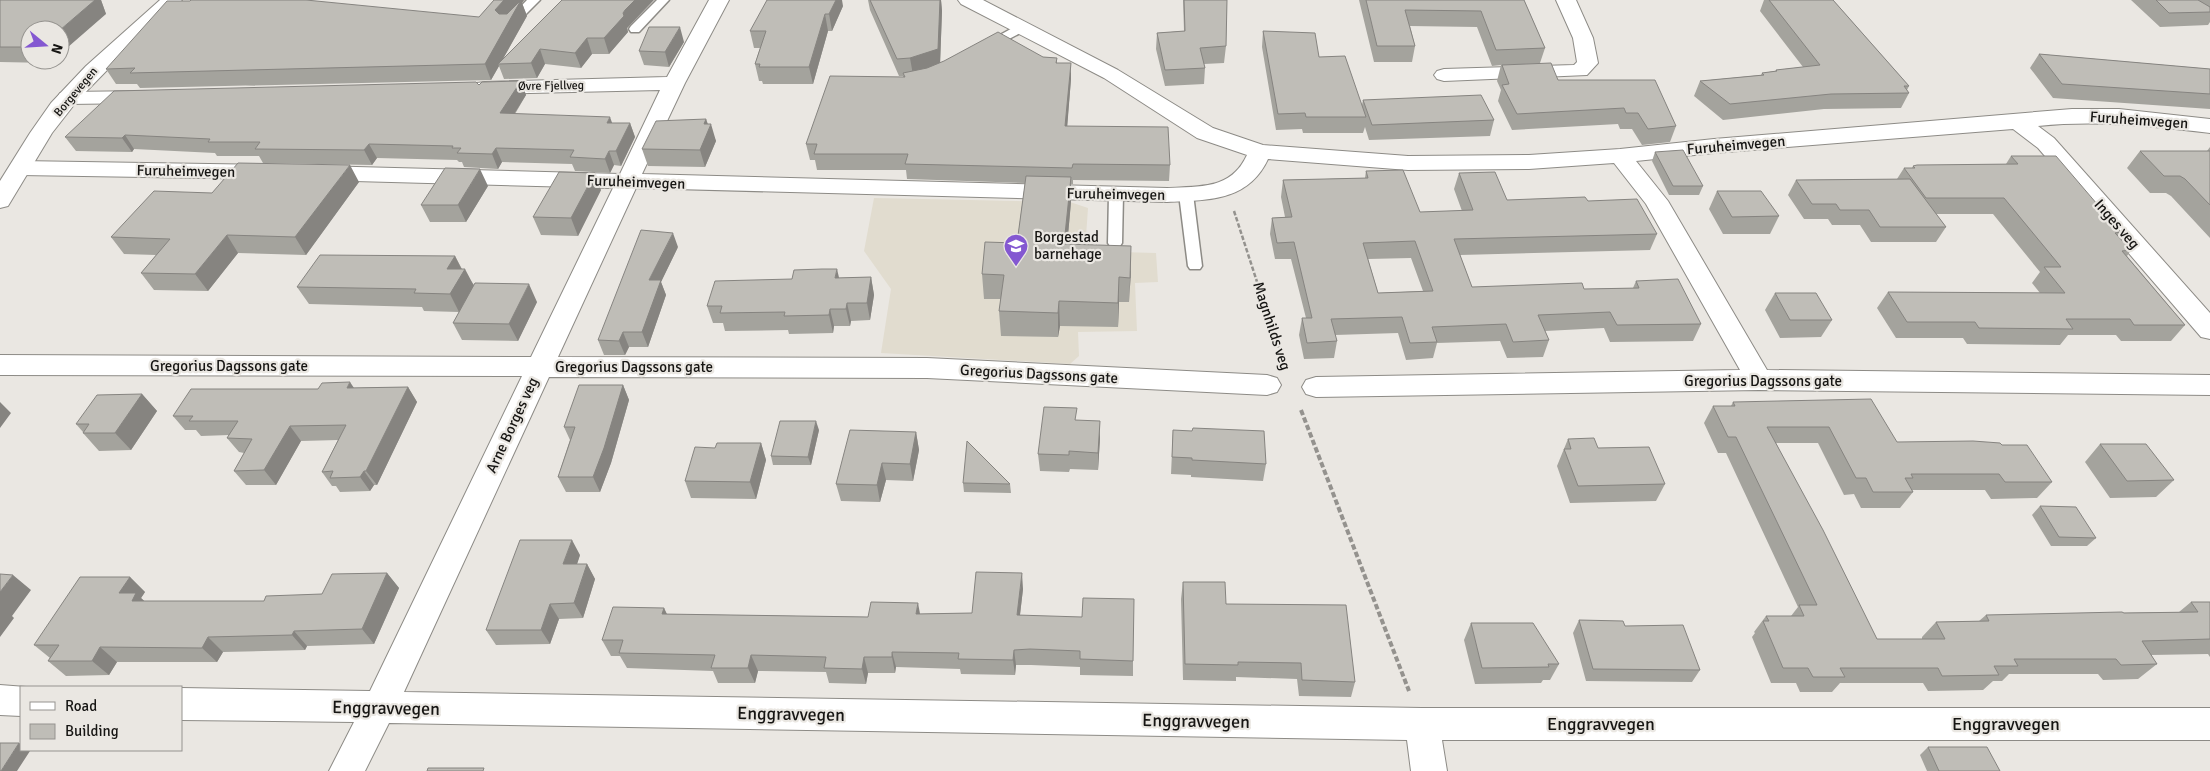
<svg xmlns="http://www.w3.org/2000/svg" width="2210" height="771" font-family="Signika,sans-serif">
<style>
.built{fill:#e1dccf}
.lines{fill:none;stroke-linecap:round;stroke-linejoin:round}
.service-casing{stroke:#8d8b86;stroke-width:3}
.minor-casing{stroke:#8d8b86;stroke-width:2}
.tertiary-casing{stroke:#8d8b86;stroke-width:2}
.path-far1{stroke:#94928e;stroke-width:2.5;stroke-dasharray:4.5 2;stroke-linecap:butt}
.path{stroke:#94928e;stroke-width:4;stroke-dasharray:5.5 2.5;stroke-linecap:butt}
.service{fill:#fff;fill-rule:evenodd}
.minor{fill:#fff;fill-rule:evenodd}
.tertiary{fill:#fff;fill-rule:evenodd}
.wall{fill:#a4a39d;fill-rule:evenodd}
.shaded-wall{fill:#868480}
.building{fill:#bfbdb7;stroke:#868480;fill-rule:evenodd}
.labels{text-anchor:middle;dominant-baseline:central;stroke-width:4.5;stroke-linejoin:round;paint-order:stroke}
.far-street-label{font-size:12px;fill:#161513;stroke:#eae7e2}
.street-label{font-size:15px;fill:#161513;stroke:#eae7e2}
.poi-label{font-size:15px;fill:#161513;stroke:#eae7e2;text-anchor:start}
.near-street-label{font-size:18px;fill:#161513;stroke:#eae7e2}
</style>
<rect width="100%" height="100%" fill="#eae7e2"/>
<!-- built -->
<path class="built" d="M874,198L1070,202L1088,208L1085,251L1156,253L1158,282L1135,283L1137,331L1078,332L1079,356L1070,364L881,353L891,289L864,251Z"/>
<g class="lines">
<defs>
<path id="service" d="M527,0H540L513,27H505L503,25L505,23Z
M657,0H669L639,32H631L629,29L631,26Z
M1020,24L1024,25L1026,28L1024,31L990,49H982L980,46Z
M1116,190L1123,194L1122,243L1120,246H1110L1108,243L1109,194Z
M1186,190L1193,194L1202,266L1200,269H1190L1188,266L1179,194Z"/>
<path id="minor" d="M709,0H729L685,83L642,174L1167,188C1200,186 1231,190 1247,155L1197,138L1104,78L961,4L958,0H983L1118,70L1213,128L1263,145L1408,156L1529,155L1620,149L1714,139L2072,109H2119L2210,119V133C2149,126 2099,120 2038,126L2054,138L2210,313V339L2201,337L2038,148L2013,129L1714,153L1636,161L1668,201L1767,370L2210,375V395L1759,390L1316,397L1306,394L1302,387L1306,380L1316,377L1740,370L1646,204L1614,163L1529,169L1408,170L1268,159C1248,202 1207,200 1167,202L636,188L558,357L927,358L1267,375L1277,378L1281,385L1277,392L1267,395L927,378L549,377L404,692L1422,708H2210V740H1442L1447,771H1411L1407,740L389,723L365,771H329L354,722L181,720V688L370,691L522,376L0,375V355L531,357L613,188L318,180L310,178L306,173L310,168L318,166L620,174L660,90L485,94L477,93L474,88L477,83L485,82L667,77Z
M1556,0H1576L1593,38L1598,63L1587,75L1444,81L1437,79L1434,75L1437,71L1444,69L1574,65L1577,62L1573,38Z
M145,91L153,92L156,97L153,102L145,103L68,104L60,103L57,98L60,93L68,92Z
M20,161L267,165L275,167L279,172L275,177L267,179L20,175L12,173L9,168L12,163Z
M0,685L26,687H21V716L0,715Z"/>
<path id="tertiary" d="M160,0H182L114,63L77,101L52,133L8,206L0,208V181L30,133L51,103L86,66Z"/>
</defs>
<!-- service casing -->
<use href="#service" class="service-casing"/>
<!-- minor casing -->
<use href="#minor" class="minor-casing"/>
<!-- tertiary casing -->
<use href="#tertiary" class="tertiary-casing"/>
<!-- path-far1 -->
<path class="path-far1" d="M1234,211L1272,328"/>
<!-- path -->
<path class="path" d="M1272,327L1283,362
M1301,410L1409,691"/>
<!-- service -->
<use href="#service" class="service"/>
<!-- minor -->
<use href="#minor" class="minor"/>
<!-- tertiary -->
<use href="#tertiary" class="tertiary"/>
</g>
<!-- wall -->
<path class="wall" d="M0,0H101L106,14L30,30V60H53L50,63L0,62Z
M494,0H524L522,3L527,16L503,59L630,25L627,28L628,32L609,54H592L581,68L545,64L537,78L504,79L499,66L491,80L140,88L137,84H116L106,69L479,17Z
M868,0H941L942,11L940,63L1043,57L1057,58V63L1071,79L1067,126L1170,165L1169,181L1073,180V184H1071V202L1067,245L1131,271L1129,302H1119L1118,327L1060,326L1058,337L1001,336L999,311L1001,299H984L982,274L1017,243L1025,183L907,179L906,170H817L815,160H810L806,144L903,77V76H899L870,10Z
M1183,0H1227L1226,46L1224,63L1204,64L1205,68L1204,84L1165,86L1156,49L1157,33L1184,31Z
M1359,0H1524L1545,48L1540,63L1558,80L1676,126L1670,142L1642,145L1632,129H1620L1618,124L1512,130L1498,101L1501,90L1497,81L1501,65L1492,66L1477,27L1410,26L1415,46L1412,62H1374Z
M1764,0H1833L1909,86L1907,90L1909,93L1901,108L1824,109L1723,120L1694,96L1700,81L1761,75L1762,73L1775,71L1776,70L1803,67L1760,11Z
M2131,0H2210V22L2208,25L2160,27Z
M843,6L832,31H828L813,84H763L762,81H759L755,64L760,48H754L750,31Z
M1263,31L1319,57L1362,105L1363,100L1494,120L1490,136L1369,140L1365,127L1363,133H1303L1302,129L1276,130L1262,47Z
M684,42L669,67L644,65L639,51Z
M2039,54L2210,69V109L2053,98L2030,68Z
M521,81L526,95L515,114L612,123H630L635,137L621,166L614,165L610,173L575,171L572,164L502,162L498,169L464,167L462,162H459L457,160L377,158L372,165L263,163L259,156H217L215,153L134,149L132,152L76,151L65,137L479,85Z
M706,119L708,124L716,141L705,167L648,166L642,149Z
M2210,147V238L2171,196L2166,193H2150L2127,168L2140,151H2207Z
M1655,152L1703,186L1699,195H1669L1652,161Z
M2011,156L2121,232L2118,236L2131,250L2127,256L2185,325L2171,341H2121L2116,335H2068L2060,345L1967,344L1963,338H1896L1877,308L1888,292L2040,293L2032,283L2040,272L1993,214H1936L1946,227L1936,242H1871L1860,225H1832L1828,219H1804L1788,195L1796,180L1897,179L1904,168H1912L1913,166L2006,164Z
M1366,171L1420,212L1462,211L1454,189L1459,173L1507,200L1588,201L1657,234L1650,250L1460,255L1472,287L1584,289L1633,288L1636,281L1701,324L1693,341L1610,342L1604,328L1545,331L1549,340L1543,357L1507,358L1500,341L1437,343L1433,358L1406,360L1398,333L1335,335L1337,341L1334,358L1304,359L1299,335L1302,318H1306L1291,259H1275L1270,234L1272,218L1285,217L1281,197L1283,180L1365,178ZM1411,258L1423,291L1378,293L1368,259Z
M359,182L306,255L238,253L208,291L154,290L141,273L156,255L124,254L111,237L212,193Z
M488,186L466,222H430L421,205Z
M601,190L578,236L541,235L533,217Z
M1717,191L1779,216L1770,234H1723L1709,209Z
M678,247L661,282L666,295L648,347H629L625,355H604L598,340Z
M455,256L462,269L474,285L537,302L518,341L462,340L453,323L459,312L424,311L422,307L309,304L297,287Z
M871,277L874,295L870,320L851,321L850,326H834L833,333L789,334L788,330L725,331L723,323H713L707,306L839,278Z
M1775,293L1832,320L1821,337L1780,338L1765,310Z
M623,385L629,400L611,463L600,492H566L558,477L570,440L564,427Z
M408,387L417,402L377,485H374L370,491L340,492L336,486H332L322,472L338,440L301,441L276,485H246L234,471L244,453L239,452L227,438L229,435L201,436L196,430H185L173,416L354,388Z
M142,394L157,411L131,450L99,451L83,433V432L76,424Z
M1733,402L1897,442L2002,445L2052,482L2037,498L1991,499L1985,490H1912L1913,492L1900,508H1861L1854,494L1844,495L1818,443H1776L1877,639H1922V637L1936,622L1979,621L1986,615L2179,612L2191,602H2210V657L2208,654L2151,655L2157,664L2138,679L2103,680L2098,674H2009L2002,681H1993L1983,690L1928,691L1923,683H1840L1832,692H1800L1796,683H1771L1752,637L1755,633L1754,632L1766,616H1791L1798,607L1726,453H1718L1704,423L1713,406H1731Z
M1077,420L1100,438L1098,470L1070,469L1069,472L1040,471L1038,454Z
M819,430L811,465H773L771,456Z
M1173,430L1266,464L1263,481L1191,477V475L1171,474Z
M916,432L919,450L913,481L886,480L880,502L841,501L836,484Z
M1568,439L1665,484L1656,501L1570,503L1557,466Z
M761,443L766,460L756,499L691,498L685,481L715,448Z
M2100,444L2174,480L2156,497L2110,498L2085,462Z
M963,483L1010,484L1011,493L964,492Z
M2040,506L2096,538L2087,546H2051L2032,515Z
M580,555L577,564H587L595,579L583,618L559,619L550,644L496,645L486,630Z
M387,573L399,588L374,644L307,646L305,650L223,652L217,662H117L109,675L66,676L48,661L50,658L34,645L130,577L145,592L141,598L144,601H264L322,594Z
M1183,582L1226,604L1355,682L1351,697L1299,696L1297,679L1236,677V681L1183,680L1181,599Z
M1023,589L1020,615L1133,661V676L1080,675V667L1031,665H1016L1015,675L961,674L960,669L896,667L895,673H868L866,684L829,683L826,672L758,671L755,683H718L713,671L627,668L620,656H611L602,640L664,608L667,614L868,617L920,614L972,613Z
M1579,620L1625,626L1700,670L1692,682L1586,681L1573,633Z
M1471,623L1559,664L1550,680H1543L1541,683L1475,684L1464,640Z
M1928,747L2000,771H1927L1920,755Z"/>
<!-- shaded-wall -->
<path class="shaded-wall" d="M95,0H101L106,14L60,54V30Z
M504,0H524L522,3L527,16L500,64H498L499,66L491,80L485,64L501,25L495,10Z
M635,0H654L630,25L627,28L628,32L609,54L604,38L625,10Z
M835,0H842L843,6L832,31L829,14Z
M940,0H941L942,11L940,66L913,75L910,58Z
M825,14L828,31L813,84L809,67Z
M680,27L684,42L669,67L665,52Z
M587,38L592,54L581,68L575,53Z
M540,49L545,64L537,78L531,63Z
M1071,63V79L1066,142L1065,126Z
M521,81L526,95L506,127L500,113Z
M610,117L615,131L607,123Z
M706,119L709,129L711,124L716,141L705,167L700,150L704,124Z
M630,123L635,137L621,166L616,151Z
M125,135L134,149L132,152L122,138Z
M369,144L377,158L372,165L364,150Z
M496,148L502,162L498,169L492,154Z
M609,151L614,165L610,173L605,159Z
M350,165L359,182L306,255L295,237Z
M480,169L488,186L466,222L458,205Z
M595,173L601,190L578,236L571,218Z
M1071,177V202L1065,269L1064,244Z
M673,233L678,247L661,282L666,295L648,347L642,332L649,280Z
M227,235L238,253L208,291L195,274Z
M1131,246V271L1129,302L1130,278Z
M455,256L463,272L465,269L474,286L459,312L450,294L447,269Z
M837,269L841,286L835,278Z
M871,277L874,295L870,320L867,303Z
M1119,277V302L1118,327V303Z
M529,284L537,302L518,341L509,324Z
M1059,301L1060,326L1058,337V313Z
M847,303L851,321L850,326L846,309Z
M830,309L834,326L833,333L829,315Z
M623,332L629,347L625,355L619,341Z
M350,382L360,397L347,388Z
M623,385L629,400L611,463L600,492L593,477Z
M408,387L417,402L377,485L366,471Z
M142,394L157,411L131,450L115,433Z
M0,402L11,413L0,428Z
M816,421L819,430L811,465L808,457Z
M1100,421V438L1098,470V453Z
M290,426L301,441L276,485L264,470Z
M916,432L919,450L913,481L910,464Z
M761,443L766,460L756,499L750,482Z
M882,463L886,480L880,502L877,485Z
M364,471L374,485L370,491L360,477Z
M572,540L580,555L572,579L563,564Z
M587,564L595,579L583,618L574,603Z
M387,573L399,588L374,644L362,629Z
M1022,573L1023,589L1018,631L1017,615Z
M13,575L31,590L12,616L14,618L0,637V592Z
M130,577L145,592L141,598L152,608L147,616L119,593Z
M918,603L921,619L916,614Z
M550,604L559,619L550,644L541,630Z
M664,608L671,624L662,614Z
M294,631L307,646L305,650L292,635Z
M208,637L223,652L217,662L202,648Z
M100,647L117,662L109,675L92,661Z
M1014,650L1016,665L1015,675L1013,660Z
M892,652L896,667L895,673L892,657Z
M751,655L758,671L755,683L748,668Z
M864,657L868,673L866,684L862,669Z
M19,743L21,744V750H29L30,751L17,771H1Z"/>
<!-- building -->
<path class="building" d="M0,0H95L60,30H30V47H0Z
M191,0H306L479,17L494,0H504L495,10L499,14H507L521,0L485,64L130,73L135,68L106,69L167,1H190Z
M562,0H635L625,10L623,13L624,16L604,38H587L575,53L540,49L531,63L498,64Z
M767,0H836L829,14H825L809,67H759L760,64H755L766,31H750Z
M870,0H940L938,49L910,58L897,59Z
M1184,0H1227L1226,46L1200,48L1205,68L1165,70L1157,33L1185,31Z
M1366,0H1524L1545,48L1496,50L1481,11L1405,10L1415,46H1377Z
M1769,0H1833L1909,86H1904L1909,93L1831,94L1730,104L1700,81L1764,75L1762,73L1777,71L1776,70L1820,65Z
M2156,0H2198L2210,7V12L2169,13Z
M649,27H680L665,52L639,51Z
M1263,31L1315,33L1319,57L1345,56L1366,117H1306L1305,113L1278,114Z
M998,32L1043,57L1057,58L1056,63H1071L1065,126L1168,127L1170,165L1073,164L1072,168L905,164L908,154H814L817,144H806L830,76L905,77L903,73L927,68L944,61Z
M2039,54L2210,69V94L2062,84Z
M1551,63L1558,80H1655L1676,126L1648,129L1638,113H1626L1624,108L1517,114L1502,85L1509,84L1502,65Z
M521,81L500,113L610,117L607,123H630L616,151H609L605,159L570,157L574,150L496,148L492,154L457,153L461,148H452L453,146L369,144L364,150L255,149L260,142H208L210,139L125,135L122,138L65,137L114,91L476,82L479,85L482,82Z
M1481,95L1494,120L1372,125L1363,100Z
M706,119L704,124H711L700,150L642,149L656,121Z
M1683,150L1703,186H1673L1655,152Z
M2140,151H2210V205L2185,179L2180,176H2164Z
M2011,156H2056L2121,232L2115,233L2131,250L2122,251L2185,325H2134L2130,319H2066L2073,329L1979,328L1975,322H1907L1888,292L2065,293L2044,267H2061L2004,198H1926L1904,168H1915L1913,166L1917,165L2018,164Z
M238,163L350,165L295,237L227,235L195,274L141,273L170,239L111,237L154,191L212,193Z
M445,168L480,169L458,205H421Z
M1403,170L1420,212L1473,210L1459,173L1495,172L1507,200L1585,197L1588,201L1637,199L1657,234L1454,239L1472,287L1582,283L1584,289L1639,288L1636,281L1678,279L1701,324L1617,325L1610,312L1538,315L1549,340L1513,342L1506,324L1432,327L1437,342L1410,343L1402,317L1331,319L1337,341L1307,343L1302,318H1312L1294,242L1277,243L1272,218L1292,217L1283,180L1368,178L1366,171ZM1415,241L1433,291L1378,293L1363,243Z
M559,172L595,173L571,218L533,217Z
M1026,176L1071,177L1064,244L1131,246L1130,278L1119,277L1118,303L1059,301L1058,313L999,311L1004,275L982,274L985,242L1017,243Z
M1910,179L1946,227H1880L1869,210H1840L1836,204H1812L1796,180Z
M1717,191H1761L1779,216L1732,217Z
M641,230L673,233L649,280H661L642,332H623L619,341L598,340Z
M320,255L455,256L447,269H465L450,294L414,293L416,289L297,287Z
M822,269H837L835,278L871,277L867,303H847L846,309H830L829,315L784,316L785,312L720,313L722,306H707L715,281L792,279L794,270Z
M475,283L529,284L509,324L453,323Z
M1775,293H1816L1832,320H1790Z
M350,382L347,388L408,387L366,471H364L360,477L330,478L333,471L322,472L346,425L290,426L264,470L234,471L252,439L227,438L238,421H189L193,416H173L191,389H318L322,383Z
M579,385H623L604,448L593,477H558L575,427H564Z
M142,394L115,433H83L89,424H76L97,395Z
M1871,399L1897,442L1973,441L2000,443L2002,445H2027L2052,482H2005L1999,474H1911L1913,478H1905L1913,492H1873L1866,478H1856L1829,427H1767L1823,530L1877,639H1945L1936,622L1989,621L1986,615L2122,612L2124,613L2198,612L2191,602H2210V639L2142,641L2157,664L2121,665L2116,659H2014L2018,666H1994L1999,675L1942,676L1938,668H1840L1845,677H1813L1808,668H1783L1763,621H1769L1766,616H1804L1799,605H1817L1736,437H1728L1713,406H1735L1733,402Z
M1044,407L1077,408L1075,420L1100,421L1098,453L1069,451V455L1038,454Z
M780,421H816L808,457L771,456Z
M1193,428L1264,431L1266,464L1192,460V458L1172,457L1173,430L1192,431Z
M850,430L916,432L910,464L882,463L877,485L836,484Z
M1594,438L1598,448L1649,447L1665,484L1578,486L1564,449H1571L1568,439Z
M967,441L1010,484L963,483Z
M717,443H761L750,482L685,481L695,447L715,448Z
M2100,444H2146L2174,480L2127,481Z
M2040,506L2076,507L2096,538L2059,537Z
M520,540H572L563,564H587L574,603L550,604L541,630H486Z
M976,572L1022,573L1017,615L1082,617L1083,598L1134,599L1133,661L1080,659V651L1030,649L1014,650L1013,660L958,659L959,653L892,652V657H864L862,669L824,668L826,657L751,655L748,668H711L715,655L619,653L623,640H602L613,607L664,608L662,614L868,617L871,602L918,603L916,614L972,613Z
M387,573L362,629L294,631L292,635L208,637L202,648L100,647L92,661H48L59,645H34L80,577H130L119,593H136L132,601H264L266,596L322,594L332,574Z
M0,574L13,575L0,592Z
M1183,582H1225L1226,604L1346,605L1355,682L1302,680L1301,663L1238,662V665L1185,664Z
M1579,620L1623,621L1625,626L1683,625L1700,670L1593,669Z
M1471,623H1533L1559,664H1548L1549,667L1482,668Z
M0,743H19L1,771H0Z
M1928,747H1987L2000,771H1939Z
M428,768H484L483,771H427Z"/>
<!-- icons -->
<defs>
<symbol id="school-pin" viewBox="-11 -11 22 30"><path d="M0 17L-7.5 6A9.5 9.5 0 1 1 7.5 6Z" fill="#8458d1" stroke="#eae7e2"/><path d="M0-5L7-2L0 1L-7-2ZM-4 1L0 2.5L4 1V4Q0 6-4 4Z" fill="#fff"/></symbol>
</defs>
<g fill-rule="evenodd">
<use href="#school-pin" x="1002" y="232" width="28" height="38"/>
</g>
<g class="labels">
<!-- far-street labels -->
<g class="far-street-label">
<text transform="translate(551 86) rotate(-1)">Øvre Fjellveg</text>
<text transform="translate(76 92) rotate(-50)">Borgevegen</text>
</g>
<!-- street labels -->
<g class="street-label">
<text transform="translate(2139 120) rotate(4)">Furuheimvegen</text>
<text transform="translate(1736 145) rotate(-5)">Furuheimvegen</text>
<text transform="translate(186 171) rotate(1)">Furuheimvegen</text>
<text transform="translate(636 182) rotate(2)">Furuheimvegen</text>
<text transform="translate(1116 194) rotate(1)">Furuheimvegen</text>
<text transform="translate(2117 224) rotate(49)">Inges veg</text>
<text transform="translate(1272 326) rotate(72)">Magnhilds veg</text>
<text x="229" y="366">Gregorius Dagssons gate</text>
<text x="634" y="367">Gregorius Dagssons gate</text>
<text transform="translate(1039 374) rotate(3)">Gregorius Dagssons gate</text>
<text x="1763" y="381">Gregorius Dagssons gate</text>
<text transform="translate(512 425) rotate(-65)">Arne Borges veg</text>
</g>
<!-- poi labels -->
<g class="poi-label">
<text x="1034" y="237">Borgestad<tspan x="1034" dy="17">barnehage</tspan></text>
</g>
<!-- near-street labels -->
<g class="near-street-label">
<text transform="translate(386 708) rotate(1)">Enggravvegen</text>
<text transform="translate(791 714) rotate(1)">Enggravvegen</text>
<text transform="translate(1196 721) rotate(1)">Enggravvegen</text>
<text x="1601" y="724">Enggravvegen</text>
<text x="2006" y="724">Enggravvegen</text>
</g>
</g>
<!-- legend -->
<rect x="20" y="686" width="162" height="65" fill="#eae7e2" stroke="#95938f"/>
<rect x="30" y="702" width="25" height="8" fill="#ffffff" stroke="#95938f"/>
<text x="65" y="711" font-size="15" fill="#161513">Road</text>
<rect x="30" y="724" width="25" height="15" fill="#bfbdb7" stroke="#95938f"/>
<text x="65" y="736" font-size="15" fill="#161513">Building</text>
<!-- north arrow -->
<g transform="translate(45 45) rotate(108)"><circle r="24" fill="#eae7e2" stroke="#95938f"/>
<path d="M0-4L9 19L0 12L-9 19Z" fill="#8458d1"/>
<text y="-8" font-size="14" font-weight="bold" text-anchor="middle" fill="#161513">N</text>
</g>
</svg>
